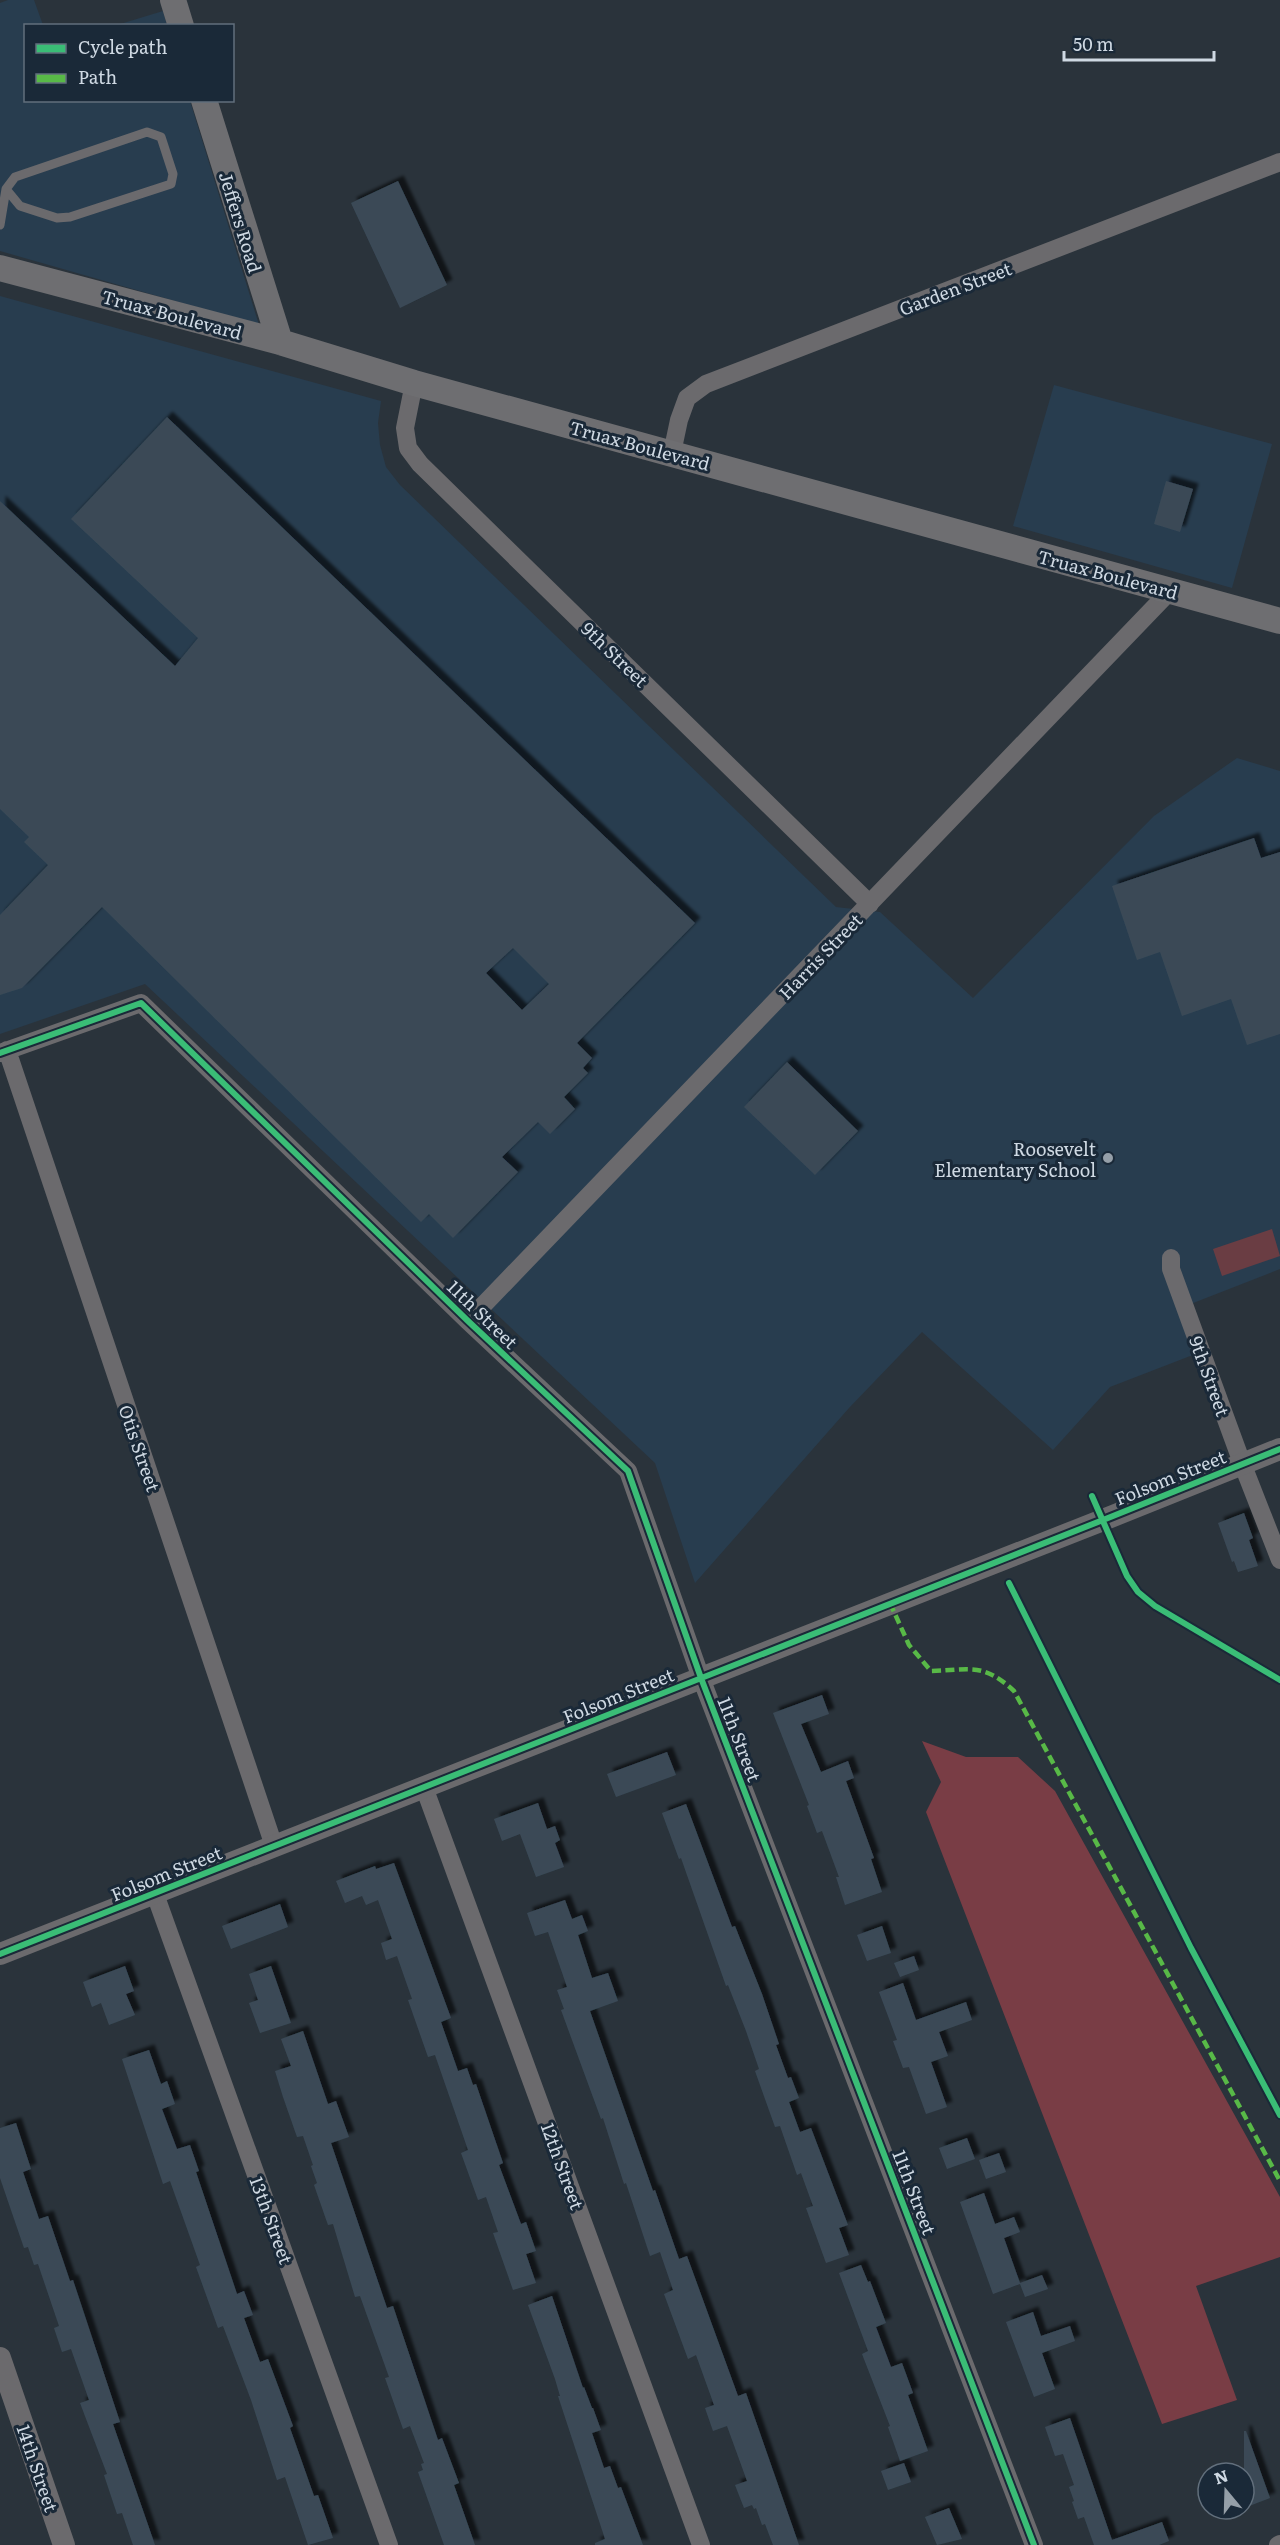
<svg xmlns="http://www.w3.org/2000/svg" width="1280" height="2545" font-family="Literata,serif">
<style>
.built{fill:#283d4f}
.green{fill:#6a3d43}
.forest{fill:#793d45}
.building{fill:#3a4a57;fill-rule:evenodd;filter:url(#shadow)}
.lines{fill:none;stroke-linecap:round;stroke-linejoin:round}
.service{stroke:#6b6a6d;stroke-width:9}
.minor{stroke:#6b6a6d;stroke-width:18}
.tertiary{stroke:#6b6a6d;stroke-width:22}
.secondary{stroke:#6e6e71;stroke-width:26}
.quiet{stroke:#58b947;stroke-width:4.5;stroke-dasharray:9 4.5;stroke-linecap:butt}
.cycleway-casing{stroke:#1a2938;stroke-width:10}
.cycleway{stroke:#3abd76;stroke-width:6}
.poi-dot{fill:#959fa8;stroke:#1a2938;stroke-width:2}
.labels{text-anchor:middle;dominant-baseline:central;stroke-width:6;stroke-linejoin:round;paint-order:stroke}
.street-label{font-size:18px;fill:#cfd9e3;stroke:#1a2938}
.poi-label{font-size:18px;fill:#cfd9e3;stroke:#1a2938;text-anchor:end}
</style>
<defs>
<filter id="shadow"><feDropShadow dx="5.5" dy="-5.5" stdDeviation="1.5" flood-color="#0009"/></filter>
</defs>
<rect width="100%" height="100%" fill="#2a333b"/>
<!-- built -->
<path class="built" d="M8,0H34L43,25L26,26V100L190,101L259,325L0,251V3Z
M163,11L167,25H117Z
M0,296L381,401L378,423L380,445L386,467L400,485L836,907L880,912L973,998L1154,816L1237,758L1280,771V1269L1183,1307L1198,1353L1110,1387L1053,1450L922,1332L849,1408L695,1583L655,1463L145,984L0,1034Z
M1054,385L1272,444L1232,588L1013,526Z"/>
<!-- green -->
<path class="green" d="M1272,1229L1280,1256L1222,1276L1213,1249Z"/>
<!-- forest -->
<path class="forest" d="M922,1741L966,1757H1018L1055,1791L1280,2197V2257L1196,2286L1237,2400L1162,2424L926,1812L941,1782Z"/>
<!-- building -->
<path class="building" d="M398,181L447,285L400,308L351,203Z
M167,417L695,923L577,1043L592,1058L583,1068L588,1073L564,1097L575,1109L550,1134L538,1122L502,1157L518,1172L453,1238L429,1214L421,1222L102,907L22,988L0,995V915L48,865L24,842L29,837L0,809V501L175,666L198,638L71,519ZM513,948L549,984L522,1010L486,973Z
M1166,481L1193,489L1180,532L1154,524Z
M1254,838L1261,858L1280,852V1034L1247,1045L1231,999L1182,1016L1160,952L1137,960L1112,886Z
M787,1062L858,1131L815,1175L744,1107Z
M1244,1513L1253,1538L1249,1540L1258,1566L1238,1572L1234,1561L1232,1562L1218,1523Z
M822,1695L829,1714L801,1724L821,1772L848,1761L854,1778L846,1781L874,1858L871,1859L882,1892L845,1905L836,1877H839L822,1831L817,1833L807,1806L809,1805L773,1713Z
M667,1752L676,1775L616,1797L607,1774Z
M538,1803L547,1829L555,1826L560,1840L555,1843L564,1867L536,1877L520,1834L502,1841L494,1819Z
M686,1804L732,1927L735,1926L762,1994L779,2044L776,2045L788,2078L791,2077L799,2098L789,2102L800,2132L811,2128L848,2225L839,2228L849,2255L826,2263L806,2208L813,2206L801,2173L797,2175L780,2126L775,2127L755,2071L759,2069L746,2031L728,1985L726,1986L681,1858L679,1859L662,1813Z
M394,1863L451,2018L441,2022L458,2071L467,2068L473,2085L476,2084L503,2163L499,2165L521,2224L526,2222L536,2251L526,2254L536,2283L513,2290L493,2233L498,2232L486,2197L478,2200L461,2153L468,2150L435,2055L428,2057L408,2000L412,1999L397,1956L386,1960L381,1943L392,1939L378,1900L366,1905L362,1896L345,1903L336,1881L375,1866L376,1869Z
M565,1900L572,1919L582,1915L588,1931L578,1935L592,1978L608,1973L618,2001L590,2011L653,2191L655,2190L679,2259L687,2256L738,2396L746,2393L799,2545H773L765,2524L762,2525L756,2508L754,2509L752,2505L744,2508L735,2485L747,2481L727,2426L713,2431L705,2408L714,2405L696,2355L688,2359L664,2294L673,2290L660,2252L650,2256L626,2183L624,2184L603,2118L601,2119L561,2010L564,2009L557,1990L567,1987L548,1932L535,1936L527,1913Z
M280,1904L288,1927L231,1949L222,1926Z
M882,1926L891,1953L867,1961L857,1935Z
M914,1956L919,1970L900,1977L894,1963Z
M125,1966L134,1991L126,1994L135,2015L109,2025L101,2003L92,2007L83,1982Z
M271,1966L291,2023L260,2033L249,2003L258,2000L249,1974Z
M903,1983L916,2020L966,2002L972,2020L939,2032L948,2056L931,2062L947,2107L926,2114L909,2067L903,2068L893,2041L897,2040L879,1992Z
M303,2031L328,2104L336,2101L349,2137L331,2143L387,2308L393,2306L438,2440L442,2438L459,2483L454,2485L475,2545H444L418,2472L423,2470L421,2464L424,2463L410,2426L403,2429L385,2378L389,2377L360,2296L355,2297L333,2224L328,2225L314,2185L317,2183L311,2166L313,2165L303,2136L297,2137L283,2097L275,2071L291,2066L281,2039Z
M149,2050L161,2084L167,2081L175,2104L162,2109L177,2149L190,2145L199,2171L196,2172L237,2294L244,2291L253,2315L244,2318L260,2362L268,2359L293,2426L290,2428L314,2496L318,2495L333,2538L308,2545L285,2477L277,2480L251,2400L223,2326L218,2328L196,2267L200,2265L170,2181L163,2184L122,2059Z
M16,2123L31,2169L23,2172L39,2219L48,2216L70,2281L73,2280L120,2422L113,2424L155,2545H133L122,2513L117,2514L104,2475L107,2474L80,2403L89,2400L71,2349L62,2352L54,2328L59,2326L38,2264L34,2265L28,2247L24,2248L0,2178V2128Z
M967,2138L975,2159L947,2169L939,2148Z
M999,2153L1006,2172L986,2179L979,2160Z
M984,2193L995,2224L1014,2217L1020,2232L1004,2238L1020,2283L1042,2275L1048,2289L1025,2297L1020,2284L993,2294L960,2202Z
M861,2265L868,2282L870,2281L886,2323L876,2327L891,2367L902,2363L913,2393L908,2395L928,2451L900,2461L888,2427L890,2426L862,2354L868,2351L839,2273Z
M552,2296L583,2388L584,2387L592,2408H593L601,2430L592,2433L604,2468L610,2466L618,2488L621,2487L643,2545H595V2543L605,2539L558,2396H560L555,2379L528,2305Z
M1033,2312L1041,2336L1070,2326L1075,2341L1042,2353L1055,2389L1034,2397L1006,2322Z
M1070,2418L1112,2540L1162,2522L1169,2541L1159,2545H1094L1084,2517L1078,2519L1072,2502L1074,2501L1069,2487L1074,2485L1063,2454L1055,2456L1045,2427Z
M1244,2431H1246L1270,2498L1244,2508Z
M904,2463L911,2482L888,2490L881,2471Z
M949,2508L962,2539L937,2545L925,2517Z"/>
<g class="lines">
<!-- service -->
<path class="service" d="M0,225L6,189L15,177L147,132L161,137L173,174L171,184L70,217L57,218L20,206L6,189"/>
<!-- minor -->
<path class="minor" d="M414,383L405,428L408,448L420,464L870,904
M672,453L679,420L687,398L706,384L1280,162
M7,1050L274,1846
M0,1053L141,1003L468,1321L628,1471L701,1678L1034,2545
M1171,1258V1269L1242,1463L1280,1560
M468,1321L1170,591
M424,1787L701,2545
M155,1894L389,2545
M1278,2545L1280,2544"/>
<!-- tertiary -->
<path class="tertiary" d="M0,1954L1103,1520L1280,1449
M0,2358L64,2545"/>
<!-- secondary -->
<path class="secondary" d="M173,0L181,26
M204,100L280,342
M0,268L280,342L414,383L1280,621"/>
<!-- quiet -->
<path class="quiet" d="M890,1603L909,1645L931,1671C970,1670 983,1662 1014,1691L1280,2181"/>
<defs>
<path id="cycleway" d="M0,1053L141,1003L468,1321L628,1471L701,1678L1034,2545
M1092,1496L1127,1576L1138,1592L1155,1606L1280,1680
M1009,1583L1191,1948L1280,2115
M0,1954L1103,1520L1280,1449"/>
</defs>
<!-- cycleway casing -->
<use href="#cycleway" class="cycleway-casing"/>
<!-- cycleway -->
<use href="#cycleway" class="cycleway"/>
</g>
<!-- markers -->
<circle class="poi-dot" cx="1108" cy="1158" r="6"/>
<g class="labels">
<!-- street labels -->
<g class="street-label">
<text transform="translate(241 222) rotate(73)">Jeffers Road</text>
<text transform="translate(955 288) rotate(-21)">Garden Street</text>
<text transform="translate(172 314) rotate(15)">Truax Boulevard</text>
<text transform="translate(640 445) rotate(15)">Truax Boulevard</text>
<text transform="translate(1108 574) rotate(15)">Truax Boulevard</text>
<text transform="translate(615 654) rotate(44)">9th Street</text>
<text transform="translate(820 956) rotate(-46)">Harris Street</text>
<text transform="translate(483 1314) rotate(44)">11th Street</text>
<text transform="translate(1210 1376) rotate(70)">9th Street</text>
<text transform="translate(140 1448) rotate(71)">Otis Street</text>
<text transform="translate(1170 1477) rotate(-22)">Folsom Street</text>
<text transform="translate(618 1695) rotate(-22)">Folsom Street</text>
<text transform="translate(740 1739) rotate(69)">11th Street</text>
<text transform="translate(166 1873) rotate(-22)">Folsom Street</text>
<text transform="translate(563 2166) rotate(70)">12th Street</text>
<text transform="translate(915 2192) rotate(69)">11th Street</text>
<text transform="translate(272 2220) rotate(70)">13th Street</text>
<text transform="translate(38 2468) rotate(71)">14th Street</text>
</g>
<!-- poi labels -->
<g class="poi-label">
<text x="1096" y="1148">Roosevelt<tspan x="1096" dy="21">Elementary School</tspan></text>
</g>
</g>
<!-- legend -->
<rect x="24" y="24" width="210" height="78" fill="#1a2938" stroke="#626f7c" stroke-width="1.5"/>
<rect x="36" y="44" width="30" height="9" fill="#3abd76" stroke="#626f7c" stroke-width="1.5"/>
<text x="78" y="54" font-size="18" fill="#cfd9e3">Cycle path</text>
<rect x="36" y="74" width="30" height="9" fill="#58b947" stroke="#626f7c" stroke-width="1.5"/>
<text x="78" y="84" font-size="18" fill="#cfd9e3">Path</text>
<!-- north arrow -->
<g transform="translate(1226 2491) rotate(341)"><circle r="28" fill="#1a2938" stroke="#626f7c" stroke-width="1.5"/>
<path d="M0-4.5L10 22L0 15L-10 22Z" fill="#959fa8"/>
<text y="-9" font-size="16" font-weight="bold" text-anchor="middle" fill="#cfd9e3">N</text>
</g>
<!-- scale -->
<path d="M1064 51v9h150v-9" fill="none" stroke="#cfd9e3" stroke-width="3"/>
<text x="1073" y="51" font-size="18" fill="#cfd9e3" stroke="#1a2938" stroke-width="4.5" paint-order="stroke">50 m</text>
</svg>
